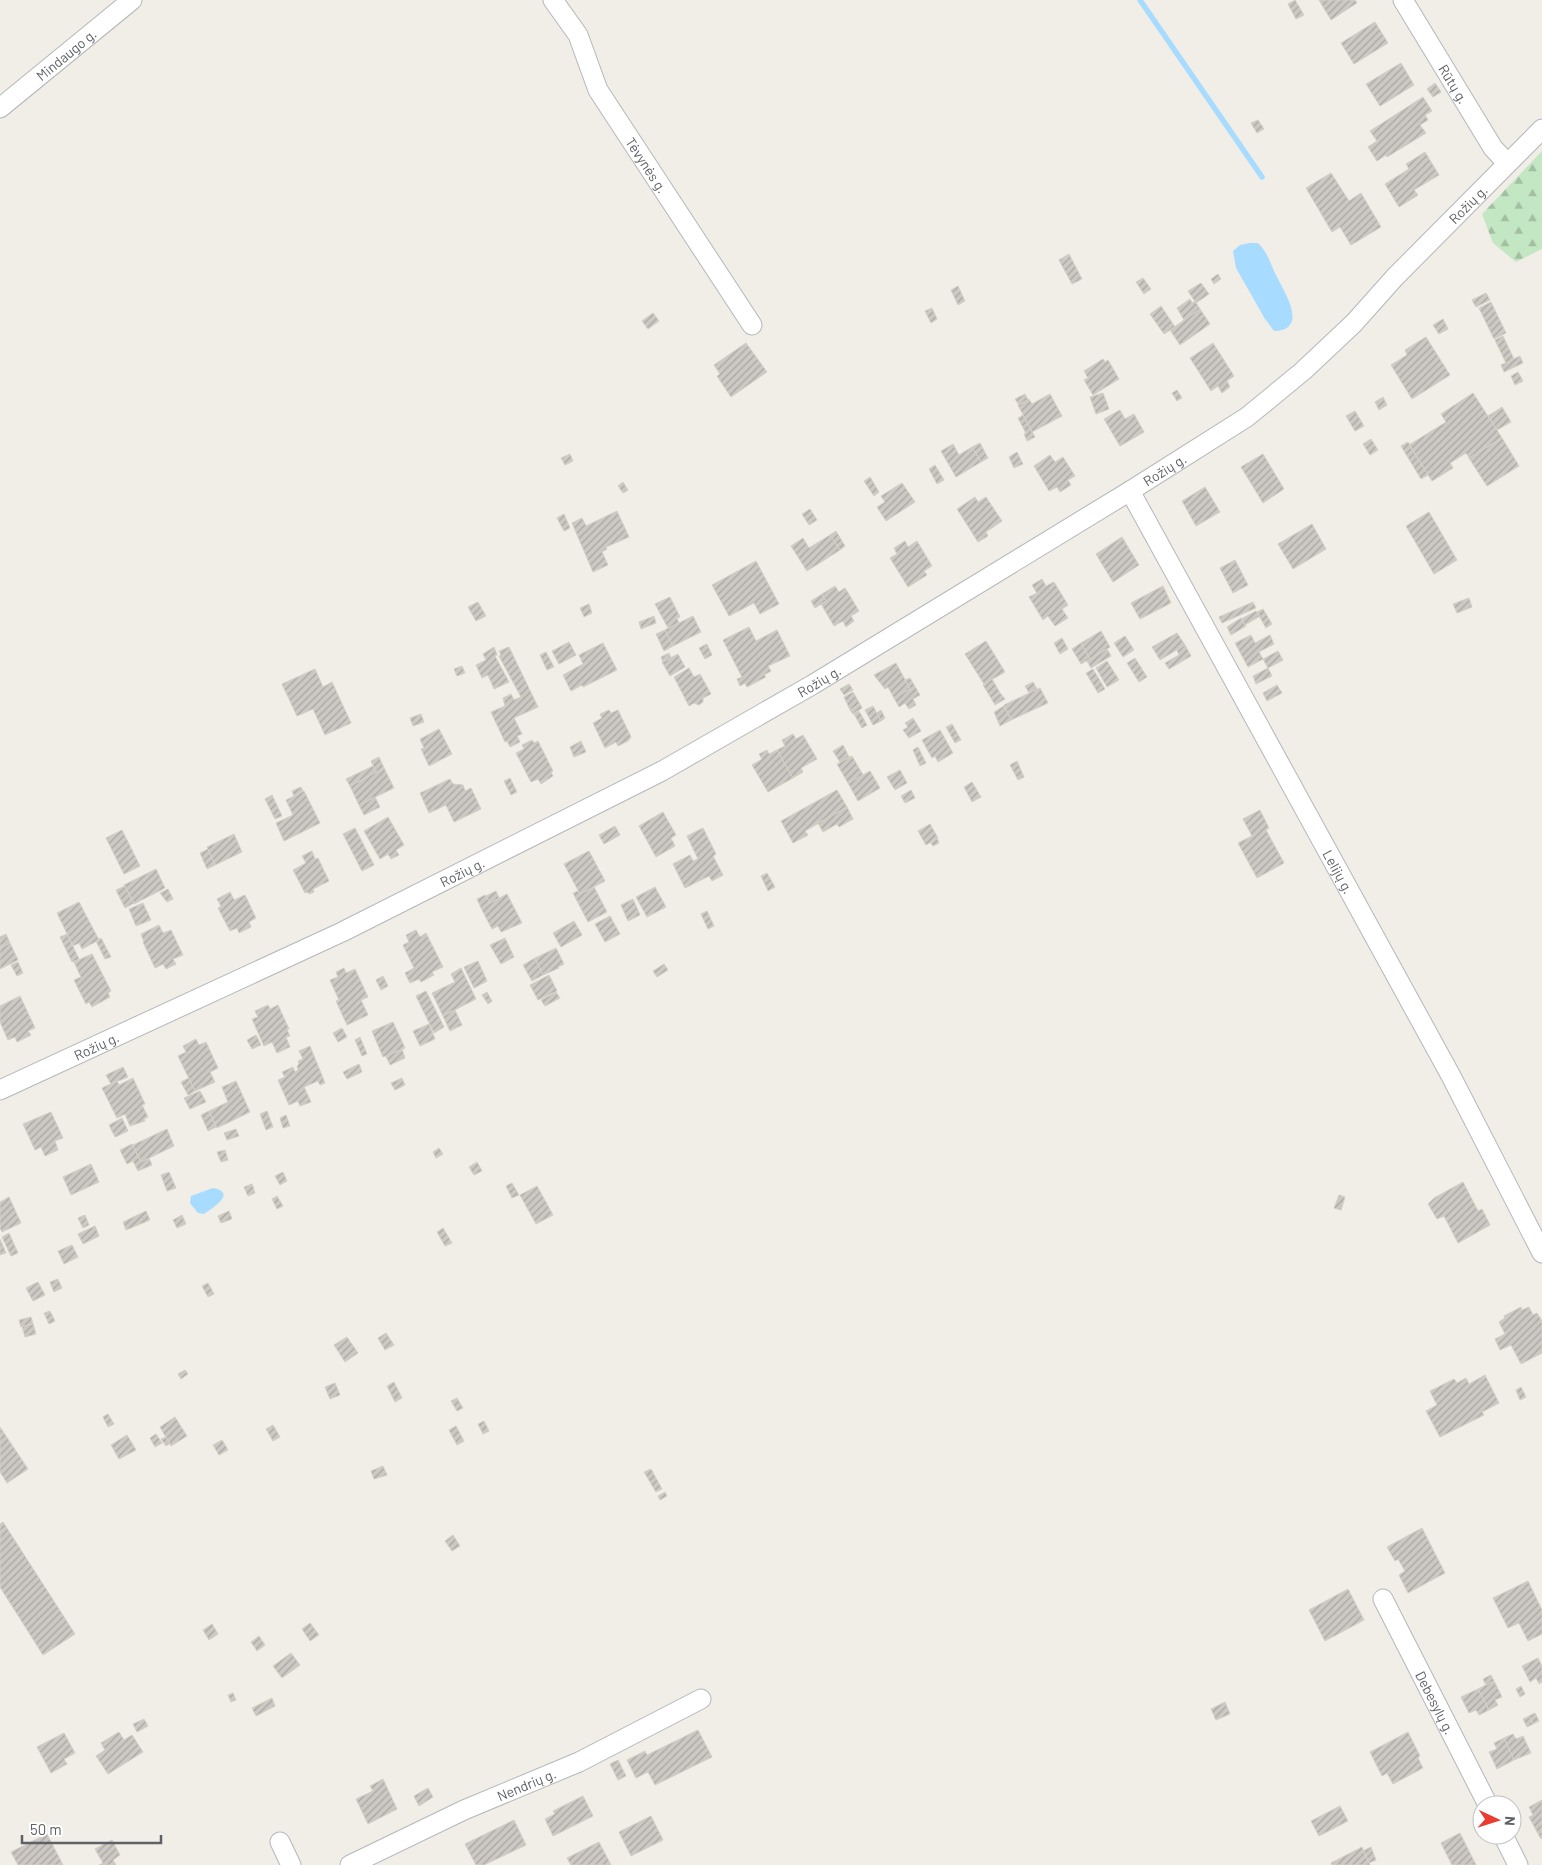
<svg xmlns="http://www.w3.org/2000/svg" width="1542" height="1865" font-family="Barlow,sans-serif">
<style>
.forest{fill:url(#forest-firs)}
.water{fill:#a7dbff}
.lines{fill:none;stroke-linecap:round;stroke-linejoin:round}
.stream{stroke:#a7dbff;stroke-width:5.5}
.building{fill:url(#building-hatch);stroke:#d5cfc4}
.street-casing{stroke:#b4b7bb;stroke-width:21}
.street{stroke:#fff;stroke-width:19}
.labels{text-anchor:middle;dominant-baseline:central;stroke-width:5;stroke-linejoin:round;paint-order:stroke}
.street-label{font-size:14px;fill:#5e6267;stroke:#fff}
</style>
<defs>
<pattern id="forest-firs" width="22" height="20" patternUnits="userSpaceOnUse" patternTransform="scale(1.25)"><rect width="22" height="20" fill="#c4e7c3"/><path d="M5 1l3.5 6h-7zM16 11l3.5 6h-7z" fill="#a2bfa2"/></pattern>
<pattern id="building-hatch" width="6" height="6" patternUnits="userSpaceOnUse" patternTransform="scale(1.25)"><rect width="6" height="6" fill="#ccc8c3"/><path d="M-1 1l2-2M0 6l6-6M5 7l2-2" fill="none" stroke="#a9a6a2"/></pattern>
</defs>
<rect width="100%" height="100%" fill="#f0eee6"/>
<!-- forest -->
<path class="forest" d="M1542,151V249L1516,262L1493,243L1482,214Z"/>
<!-- water -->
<path class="water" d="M1250,243H1258C1269,254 1270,264 1277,277C1285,293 1309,330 1274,331L1265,319L1236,268L1233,251L1240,245Z
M213,1188C238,1193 212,1208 204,1214L198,1213L190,1203L191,1196Z"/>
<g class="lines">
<!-- stream -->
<path class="stream" d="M1140,0L1262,177"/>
</g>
<!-- building -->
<path class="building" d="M1295,0L1304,15L1296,19L1288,4Z
M1319,0H1355L1357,3L1331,20Z
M1375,22L1388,43L1354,64L1341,43Z
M1401,63L1414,85L1380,106L1366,84Z
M1435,83L1441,92L1433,97L1427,89Z
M1423,97L1432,111L1425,115L1428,120L1420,125L1426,133L1387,157L1386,155L1377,161L1368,147L1377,141L1370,131Z
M1258,120L1264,129L1257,133L1251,123Z
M1425,152L1439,175L1414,190L1418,195L1399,207L1385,184L1409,169L1406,164Z
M1331,173L1349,201L1361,193L1381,227L1351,245L1340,227L1332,232L1306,188Z
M1069,254L1082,279L1072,284L1059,260Z
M1218,274L1221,279L1214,284L1211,279Z
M1143,278L1151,289L1144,294L1136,282Z
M1201,283L1209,294L1196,303L1188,291Z
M958,286L965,301L958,305L951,290Z
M1486,293L1490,300L1476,307L1472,300Z
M1190,299L1192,303L1195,301L1200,309L1184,320L1177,308Z
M1491,302L1506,333L1494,339L1479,308Z
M1161,306L1175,327L1164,334L1150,314Z
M932,308L937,319L931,323L925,311Z
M1200,309L1210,324L1180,345L1170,330Z
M653,313L659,321L648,329L642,321Z
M1443,319L1448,329L1439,334L1433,325Z
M1503,336L1514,359L1506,363L1495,340Z
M1426,337L1450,375L1412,399L1391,365L1407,355L1405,350Z
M746,343L767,372L731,397L717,376L720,374L714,365Z
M1213,343L1234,376L1227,381L1230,387L1222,393L1218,386L1211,391L1190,358Z
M1520,356L1523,363L1504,372L1501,365Z
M1103,359L1105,362L1108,360L1119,379L1093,395L1084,380L1088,378L1084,371Z
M1518,372L1523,381L1515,385L1511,376Z
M1177,390L1182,398L1177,401L1172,393Z
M1103,393L1109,409L1096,414L1090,397Z
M1473,393L1502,438L1469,458L1466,453L1450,463L1453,468L1432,481L1409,445L1446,422L1441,414Z
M1025,394L1028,400L1019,405L1015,399Z
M1050,394L1062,416L1032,432L1018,405L1029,399L1032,404Z
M1383,397L1387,405L1379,410L1375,402Z
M1502,407L1511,422L1497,430L1488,416Z
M1120,410L1125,419L1134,414L1144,432L1120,446L1104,419Z
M1355,411L1364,426L1355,431L1346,416Z
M1023,415L1035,437L1027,441L1024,434L1026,433L1018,418Z
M1502,438L1519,466L1487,486L1469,458Z
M1371,439L1378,450L1370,455L1363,444Z
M1408,442L1428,475L1421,479L1401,446Z
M980,443L988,458L981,462L972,447Z
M953,444L959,455L972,447L981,462L956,477L941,451Z
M1017,452L1023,464L1014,468L1009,457Z
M570,454L573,461L565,465L561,458Z
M1263,454L1284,489L1263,503L1241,467Z
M1050,455L1055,462L1063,457L1075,476L1068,480L1071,485L1060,492L1057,487L1049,491L1034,466Z
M935,465L944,480L937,484L929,469Z
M870,477L879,492L874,496L864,481Z
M623,482L628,490L623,493L618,486Z
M902,483L915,502L886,521L877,507L885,502L881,496Z
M1205,487L1220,512L1196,526L1182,501Z
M975,497L978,502L986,497L1002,521L986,532L988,536L978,542L957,509Z
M810,509L817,520L809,525L802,514Z
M617,511L629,537L606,547L607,549L602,552L608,565L593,572L572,523L582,518L586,526Z
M1429,512L1457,560L1434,574L1406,526Z
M564,514L570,528L564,531L557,518Z
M1312,524L1326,549L1293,569L1278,544Z
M836,531L845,546L840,550L830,535Z
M830,535L840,550L807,571L791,546L803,538L809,548Z
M1122,537L1139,565L1113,582L1096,554Z
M905,541L908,547L917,541L932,566L924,571L927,575L908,587L890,558L897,554L894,548Z
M1235,560L1248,585L1233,593L1220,568Z
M756,561L779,604L760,614L754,603L729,616L712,585Z
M1042,579L1046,586L1054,582L1068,605L1062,609L1068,618L1055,626L1048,616L1043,620L1029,597L1037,593L1032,585Z
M835,586L839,592L845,588L859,611L851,616L854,621L846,627L843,621L834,626L821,604L826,601L822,594Z
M1163,586L1171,603L1140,619L1131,603Z
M822,594L826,601L815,608L811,601Z
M670,597L680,617L677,618L679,623L668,628L655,604Z
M1469,598L1472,607L1457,613L1453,604Z
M478,602L486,616L476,621L468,607Z
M1253,602L1256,608L1222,623L1219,617Z
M589,604L592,613L584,617L580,608Z
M1263,609L1272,624L1266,628L1257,612Z
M1256,611L1260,616L1245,625L1241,619Z
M654,616L656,623L641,629L639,622Z
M693,616L701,632L673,646L665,630Z
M1241,618L1246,626L1231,635L1227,627Z
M749,627L756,641L777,630L790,656L768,666L771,671L764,675L766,677L747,687L745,683L740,686L737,679L742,677L723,640Z
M665,630L673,646L664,651L656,634Z
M1101,631L1110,647L1090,659L1081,643Z
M1177,633L1185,645L1160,660L1152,647Z
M1251,635L1255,643L1270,635L1274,644L1259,652L1263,659L1248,667L1235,643Z
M1125,636L1134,650L1123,657L1114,643Z
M1062,638L1068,649L1060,654L1054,643Z
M986,641L1005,672L984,684L965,654Z
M569,642L576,655L559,664L552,651Z
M603,643L617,670L583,687L582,685L571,691L563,675L583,664L579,655Z
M1081,643L1090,659L1081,664L1072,649Z
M707,644L712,655L705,659L699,648Z
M1185,645L1191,656L1169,669L1165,663L1179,655L1177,650Z
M494,647L497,655L495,656L509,682L494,689L488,675L482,678L476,665L486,660L483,654Z
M509,647L538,707L514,718L522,734L517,736L520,742L510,747L507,741L505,742L491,712L505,706L503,698L511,694L514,700L521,697L499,656L501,655L499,651Z
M1107,649L1111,656L1091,668L1087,661Z
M1278,651L1283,660L1268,668L1263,659Z
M546,652L554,667L547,670L540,655Z
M669,653L671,658L663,662L661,657Z
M678,654L685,667L670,676L662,662Z
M1135,658L1147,677L1139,682L1127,663Z
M1107,661L1119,680L1107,687L1096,668Z
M896,663L910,689L894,698L888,687L885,689L874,675Z
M462,666L465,673L457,676L454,669Z
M689,668L694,677L700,674L711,694L703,698V702L699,705L694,703L689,706L674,677Z
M1268,668L1272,676L1256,684L1253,676Z
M315,669L323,687L332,682L351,723L325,735L313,709L297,716L282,684Z
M1093,669L1105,689L1098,693L1086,673Z
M910,678L920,695L913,699L916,705L909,709L905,703L899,707L894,698L910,689L905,680Z
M992,679L1000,693L991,698L983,685Z
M1033,682L1037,689L1029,693L1025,686Z
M849,684L853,690L844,695L840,689Z
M1277,685L1282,693L1267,701L1263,693Z
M1040,688L1048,703L1011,720L1004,705Z
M853,692L860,704L850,710L844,697Z
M1000,693L1005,699L995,705L991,698Z
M860,704L862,708L853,714L850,710Z
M873,706L881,721L873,725L865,710Z
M1004,706L1011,720L1000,726L994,712Z
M609,710L611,713L618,710L631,737L628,741L618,746L616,742L605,748L593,723L602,718L600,714Z
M881,710L885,718L881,721L877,713Z
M859,711L867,725L862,728L854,714Z
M421,714L424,722L413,726L410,718Z
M913,718L921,731L909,738L903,730L908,727L905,723Z
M952,724L961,740L955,743L946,727Z
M439,729L452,754L429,766L421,749L424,748L420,739Z
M940,730L953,753L938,762L935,756L932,758L922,740Z
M793,734L796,739L803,735L817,759L801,768L803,772L793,778L777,750L785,746L782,740Z
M532,740L534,743L538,741L553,771L551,772L553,776L541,784L538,779L531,782L516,753L524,749L522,745Z
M581,741L586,752L574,757L570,747Z
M843,745L849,757L840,762L833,751Z
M918,747L926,763L920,766L913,750Z
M767,750L769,754L777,750L793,778L768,792L752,765L762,759L759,754Z
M852,756L863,775L848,783L837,764Z
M379,757L384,768L376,772L371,761Z
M1017,761L1024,777L1018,780L1010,765Z
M373,766L376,772L350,786L346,779Z
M384,768L394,788L359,805L350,786Z
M900,770L907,783L895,790L887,777Z
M870,771L880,788L858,801L848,783Z
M510,778L517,792L511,795L504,781Z
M450,779L453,784L463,785L465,791L471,788L481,809L454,822L446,805L429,813L420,793Z
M972,782L981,797L972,802L964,787Z
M301,787L303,791L294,796L292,791Z
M837,790L847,807L805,831L808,835L793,843L781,821Z
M911,790L915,798L905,803L901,796Z
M304,791L320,823L284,841L276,823L293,815L286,800Z
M272,795L282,816L275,819L265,799Z
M375,797L380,807L364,815L359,805Z
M847,807L853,819L839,827L837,824L823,832L818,823Z
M1260,810L1269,828L1266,830L1284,863L1257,878L1238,843L1252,836L1243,819Z
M663,812L676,835L671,838L675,846L656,857L639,826Z
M388,817L404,845L396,850L399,855L391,859L388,854L380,859L364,831Z
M930,824L938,838L926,845L918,831Z
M615,826L620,835L604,844L599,835Z
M355,828L374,865L362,871L343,834Z
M703,828L716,854L713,856L723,875L712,881L709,876L685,888L673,864L690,855L693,861L698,859L687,836Z
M122,830L140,866L124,874L106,838Z
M234,834L242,852L215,865L207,847Z
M937,838L939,843L933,846L930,842Z
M208,849L215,865L207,869L200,853Z
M312,851L315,859L318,858L329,881L313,889L314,892L309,894L308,892L305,893L293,870L306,863L302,856Z
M589,851L605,881L580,894L564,864Z
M156,869L165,888L134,904L124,885Z
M767,873L775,887L768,891L761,876Z
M125,886L134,903L125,908L116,890Z
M594,887L607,912L588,922L573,893L578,891L580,894Z
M655,887L666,907L647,917L636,897Z
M168,889L173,899L167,902L160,893Z
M496,891L499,898L490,903L486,896Z
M230,892L234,900L245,895L256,918L249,922L251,927L239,933L237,928L230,931L218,908L221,906L217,899Z
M507,894L522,923L501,932L498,926L492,929L481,908Z
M485,895L490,903L481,908L477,899Z
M633,899L640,915L628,921L621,905Z
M79,902L99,940L82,949L79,943L73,946L57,913Z
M143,903L151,920L136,926L129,909Z
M707,911L714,926L708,929L701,914Z
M610,916L620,934L605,942L595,924Z
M574,921L582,935L561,947L553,933Z
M159,925L163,933L171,930L183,955L173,959L176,964L166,969L163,964L155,968L143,942H144L141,934Z
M416,930L420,937L426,933L443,967L432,972L434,975L421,982L419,979L410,983L405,973L414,968L403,945L409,942L406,935Z
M6,934L10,943L0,948V937Z
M67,934L79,959L72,962L60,937Z
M101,938L111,957L105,959L96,941Z
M505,938L514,957L501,964L490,945Z
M10,943L18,960L0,969V948Z
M556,948L564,964L558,967L559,968L543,975L535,958Z
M92,954L111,991L108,993L110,997L92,1007L89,1002L86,1004L74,980L81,977L74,962Z
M535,958L543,975L532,981L523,965Z
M478,961L487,981L474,988L464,967Z
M18,962L23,973L17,976L11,965Z
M664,964L668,970L657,977L653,971Z
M344,968L346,973L355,969L368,997L361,1000L368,1015L347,1025L336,1001L339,1000L330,980L338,977L336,972Z
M461,968L476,999L443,1016L432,993L455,982L451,974Z
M549,975L557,991L538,1000L530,985Z
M383,976L388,986L381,990L376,980Z
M426,991L444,1027L434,1033L416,996Z
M487,992L492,1001L488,1004L482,995Z
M556,992L560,998L545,1006L541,1000Z
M20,996L35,1028L28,1031L31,1035L17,1042L15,1037L8,1040L0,1022V1006Z
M268,1005L270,1009L278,1005L289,1029L287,1030L290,1036L286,1037L290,1047L277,1053L272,1042L264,1046L252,1019L258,1017L255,1011Z
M455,1010L462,1025L450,1031L443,1016Z
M393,1022L405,1048L383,1057L372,1031Z
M429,1024L435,1039L420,1046L413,1031Z
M342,1028L347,1037L338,1042L333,1033Z
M256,1035L261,1045L252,1049L247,1040Z
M360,1037L367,1054L362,1056L355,1040Z
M196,1039L199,1045L206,1042L218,1068L210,1072L215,1082L195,1091L178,1056L186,1052L183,1046Z
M310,1046L325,1083L320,1085L318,1081L304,1087L311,1102L300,1106L298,1101L289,1105L278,1080L285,1077L282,1072L293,1067L295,1072L298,1070L297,1066L299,1064L298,1061L303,1059L299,1051Z
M402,1049L405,1058L390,1065L386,1056Z
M359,1064L362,1072L347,1079L343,1072Z
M123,1067L128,1077L111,1084L106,1075Z
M133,1078L145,1104L142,1105L148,1117L144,1119L145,1121L130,1126L125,1114L117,1118L102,1088L117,1081L119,1085Z
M189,1078L195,1091L188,1095L181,1082Z
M402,1078L405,1085L395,1090L391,1083Z
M236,1081L250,1112L217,1128L209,1111L228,1102L222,1087Z
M200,1091L206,1102L190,1109L184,1098Z
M209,1111L216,1127L208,1131L201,1115Z
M267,1111L273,1127L266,1130L260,1114Z
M51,1112L63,1138L55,1141L58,1150L45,1156L41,1147L35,1150L23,1124Z
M286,1115L290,1126L283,1128L280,1118Z
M122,1118L128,1131L115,1137L109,1125Z
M167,1129L174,1146L141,1162L133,1145Z
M236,1129L239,1136L227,1140L224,1133Z
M132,1144L141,1162L149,1158L152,1165L138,1171L133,1161L127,1164L120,1150Z
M439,1148L443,1154L436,1158L433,1152Z
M225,1150L228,1160L221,1162L217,1152Z
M477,1162L482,1171L474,1175L469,1167Z
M91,1164L99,1182L71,1195L63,1177Z
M169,1172L176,1188L167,1191L161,1175Z
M283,1172L287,1181L280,1185L275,1176Z
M1463,1182L1478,1211L1482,1209L1490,1225L1458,1243L1444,1216L1437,1219L1428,1204L1434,1198Z
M512,1183L519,1195L512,1198L506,1186Z
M252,1184L255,1193L248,1196L244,1187Z
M537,1186L553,1215L536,1224L520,1195Z
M1339,1195L1345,1197L1341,1210L1334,1208Z
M277,1196L283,1206L277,1209L272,1199Z
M9,1197L21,1223L2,1232L0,1228V1202Z
M146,1211L150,1220L126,1230L123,1222Z
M229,1211L232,1219L221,1223L218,1216Z
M85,1215L89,1225L83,1228L78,1218Z
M182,1215L186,1224L177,1228L173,1220Z
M95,1226L99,1236L83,1244L78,1234Z
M443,1228L452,1243L445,1246L437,1232Z
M9,1233L18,1253L11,1256L2,1237Z
M0,1239L6,1253L0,1255Z
M72,1245L78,1257L64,1264L58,1251Z
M58,1279L62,1288L54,1292L50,1282Z
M38,1282L45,1295L33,1301L26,1288Z
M208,1283L214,1294L208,1297L202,1286Z
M1521,1307L1522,1310L1529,1307L1533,1315L1537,1313L1542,1321V1353L1521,1364L1511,1345L1500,1350L1495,1339L1505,1334L1499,1322L1505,1318L1504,1316Z
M50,1311L55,1321L49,1324L44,1313Z
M31,1317L33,1324L21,1327L19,1320Z
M33,1324L36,1334L25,1337L22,1326Z
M386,1333L394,1345L385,1350L378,1338Z
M347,1337L358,1353L345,1362L334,1345Z
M185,1370L188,1374L181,1379L178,1374Z
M1485,1375L1499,1403L1482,1412L1484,1415L1440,1437L1426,1411L1437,1405L1430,1391L1454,1379L1457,1383L1466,1378L1469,1384Z
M394,1382L402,1398L395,1402L387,1386Z
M335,1383L340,1395L330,1399L325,1387Z
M1521,1387L1526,1397L1520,1400L1516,1390Z
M457,1398L463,1408L457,1411L451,1401Z
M108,1414L114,1424L108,1427L103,1417Z
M175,1417L187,1436L171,1446L160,1427Z
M484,1421L489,1431L483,1434L478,1424Z
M273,1425L280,1437L273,1441L266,1429Z
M456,1426L464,1441L457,1445L449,1430Z
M0,1427L28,1469L7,1483L0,1472Z
M156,1434L162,1443L155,1447L150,1438Z
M127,1435L136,1450L119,1459L111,1445Z
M166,1437L170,1443L166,1446L161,1439Z
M222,1440L228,1450L219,1455L213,1445Z
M383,1466L387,1475L374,1479L371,1471Z
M651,1469L662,1489L656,1492L644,1472Z
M665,1492L667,1496L660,1500L658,1496Z
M3,1522L75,1634L43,1655L0,1587V1524Z
M1422,1528L1445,1573L1408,1593L1399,1575L1405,1571L1398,1559L1395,1561L1387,1547Z
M453,1535L460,1546L452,1551L445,1541Z
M1528,1581L1542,1610V1634L1528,1641L1519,1623L1508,1628L1493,1598Z
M1348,1589L1364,1620L1325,1641L1309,1610Z
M310,1623L319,1635L310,1641L302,1629Z
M212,1624L218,1634L209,1640L203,1630Z
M259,1636L265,1645L257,1651L251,1642Z
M291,1653L300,1665L282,1678L273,1666Z
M1538,1658L1542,1666V1682L1539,1684L1536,1678L1530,1682L1522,1666Z
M1491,1675L1494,1681L1486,1685L1483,1679Z
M1494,1681L1502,1697L1495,1700L1498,1705L1489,1710L1478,1689Z
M1521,1686L1525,1694L1520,1697L1516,1689Z
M1478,1689L1489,1710L1479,1715L1476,1710L1469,1713L1461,1697Z
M233,1693L236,1700L231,1702L228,1695Z
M272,1698L275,1706L256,1716L252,1708Z
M1225,1702L1230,1714L1216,1720L1211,1709Z
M1535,1713L1539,1721L1533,1724L1529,1716Z
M1529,1716L1533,1724L1527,1727L1523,1719Z
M144,1719L148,1726L137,1732L133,1724Z
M698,1730L712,1757L655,1785L648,1772L636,1778L627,1760L645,1751L647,1755Z
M119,1732L124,1740L132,1735L143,1752L108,1774L96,1756L105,1750L101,1743Z
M1408,1732L1420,1756L1418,1758L1423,1768L1393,1784L1387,1773L1382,1776L1370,1752Z
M64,1733L75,1753L64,1759L67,1764L51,1773L37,1747Z
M1513,1734L1516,1739L1523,1736L1531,1753L1514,1760L1504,1738Z
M1504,1738L1514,1760L1497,1769L1489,1752L1497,1749L1494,1743Z
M618,1760L626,1776L618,1780L610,1764Z
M383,1779L397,1809L368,1824L356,1799L373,1791L370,1786Z
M428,1788L433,1797L419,1806L414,1796Z
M583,1796L593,1816L553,1836L545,1819L555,1814L553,1811Z
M1542,1800V1838L1541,1839L1529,1817L1533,1815L1529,1807Z
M1340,1806L1348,1821L1319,1836L1311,1821Z
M651,1816L663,1840L631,1856L619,1832Z
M514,1820L526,1845L484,1865H476L465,1844Z
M1460,1833L1476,1865H1452L1441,1843Z
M47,1834L63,1865H18L11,1852Z
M112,1840L120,1855L113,1860L116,1865H99L103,1863L95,1849Z
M599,1842L611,1865H571L567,1858Z
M1362,1847L1370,1865H1332L1331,1863Z
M1371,1847L1376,1860L1369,1863L1363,1851Z"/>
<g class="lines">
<defs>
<g id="street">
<path id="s1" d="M553,0L578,35L598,90L752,325"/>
<path id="s2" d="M1403,0L1493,148L1507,163"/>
<path id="s3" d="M0,108L132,0"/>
<path id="s4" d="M1130,491L1451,1076L1542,1253"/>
<path id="s5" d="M0,1090L342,932L662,771L812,685L1130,491L1247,417L1303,371L1354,323L1395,277L1542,129"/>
<path id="s6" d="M1383,1599L1488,1805"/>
<path d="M1503,1835L1518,1865"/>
<path d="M280,1842L291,1865"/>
<path id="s7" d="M350,1865L464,1810L579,1762L701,1699"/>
</g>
</defs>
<!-- street casing -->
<use href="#street" class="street-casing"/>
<!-- street -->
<use href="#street" class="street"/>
</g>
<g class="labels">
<!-- street labels -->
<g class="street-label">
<text stroke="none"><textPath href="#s3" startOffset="85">Mindaugo g.</textPath></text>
<text stroke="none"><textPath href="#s2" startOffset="98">Rūtų g.</textPath></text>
<text stroke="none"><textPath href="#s1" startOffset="191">Tėvynės g.</textPath></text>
<text stroke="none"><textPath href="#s5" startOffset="1726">Rožių g.</textPath></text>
<text stroke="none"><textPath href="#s5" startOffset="1321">Rožių g.</textPath></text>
<text stroke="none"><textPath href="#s5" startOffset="916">Rožių g.</textPath></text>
<text stroke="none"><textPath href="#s4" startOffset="434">Lelijų g.</textPath></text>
<text stroke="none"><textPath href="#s5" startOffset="511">Rožių g.</textPath></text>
<text stroke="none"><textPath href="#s5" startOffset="106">Rožių g.</textPath></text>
<text stroke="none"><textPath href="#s6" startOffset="116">Debesylų g.</textPath></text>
<text stroke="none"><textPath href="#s7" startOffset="194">Nendrių g.</textPath></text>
</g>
</g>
<!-- north arrow -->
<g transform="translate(1497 1820) rotate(94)"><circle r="24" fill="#ffffff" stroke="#bfc0c2"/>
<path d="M0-4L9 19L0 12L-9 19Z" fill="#ea3c32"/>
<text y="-8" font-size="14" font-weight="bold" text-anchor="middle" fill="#5e6267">N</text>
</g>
<!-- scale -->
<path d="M22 1835v8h139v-8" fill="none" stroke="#5e6267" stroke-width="2.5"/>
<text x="30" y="1835" font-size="15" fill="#5e6267" stroke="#ffffff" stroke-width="4" paint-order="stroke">50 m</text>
</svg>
